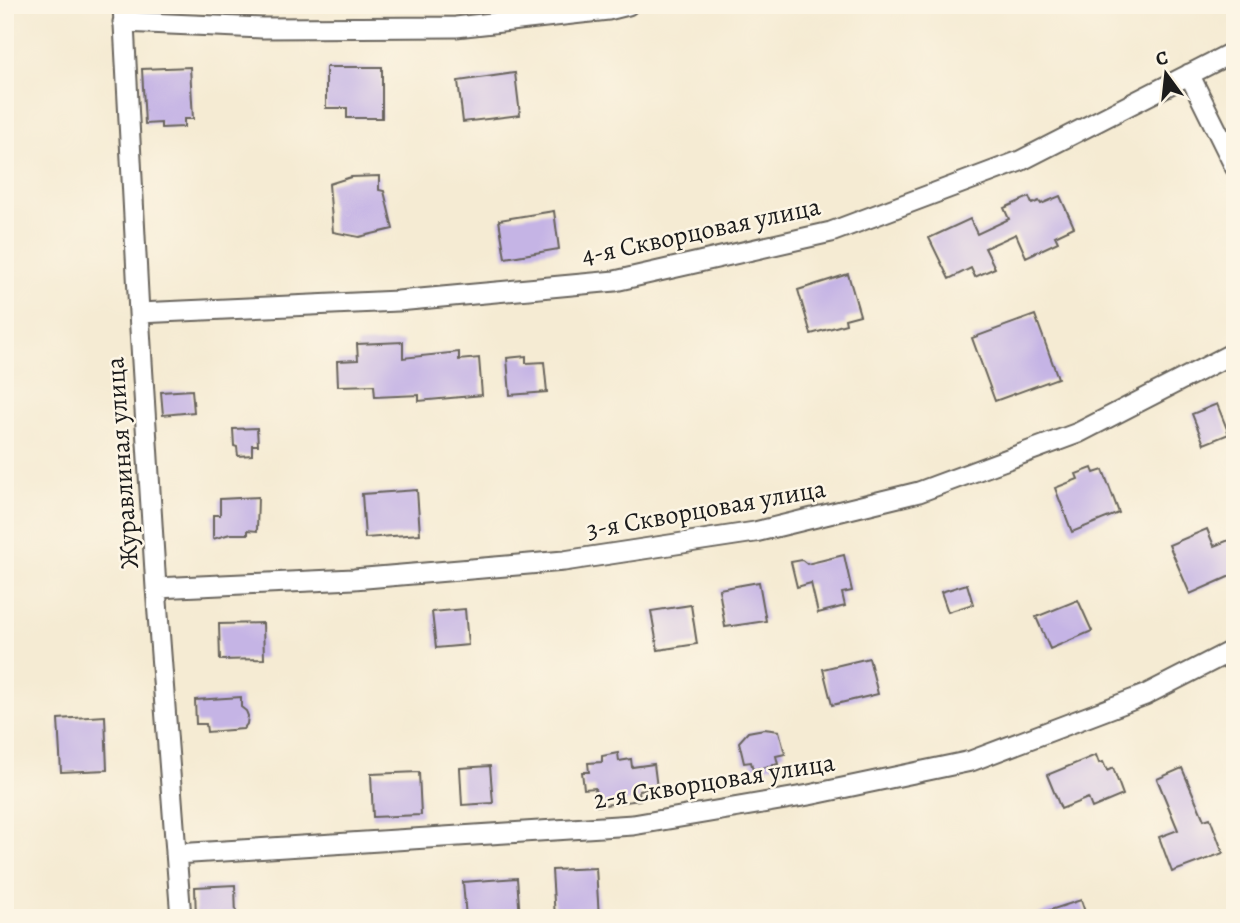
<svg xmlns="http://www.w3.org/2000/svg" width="1240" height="923" font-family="Alegreya,serif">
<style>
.building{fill:#c5b4e5}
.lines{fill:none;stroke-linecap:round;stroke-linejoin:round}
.minor-casing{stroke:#68645c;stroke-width:23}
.minor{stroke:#fff;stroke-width:19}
.labels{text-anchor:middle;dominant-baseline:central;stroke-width:5;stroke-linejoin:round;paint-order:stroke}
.street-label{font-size:26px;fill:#1c1c1c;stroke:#fcf5e5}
</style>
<rect width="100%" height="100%" fill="#fcf5e5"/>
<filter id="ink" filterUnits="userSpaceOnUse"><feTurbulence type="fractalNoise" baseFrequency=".0143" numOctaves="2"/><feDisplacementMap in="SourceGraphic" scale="14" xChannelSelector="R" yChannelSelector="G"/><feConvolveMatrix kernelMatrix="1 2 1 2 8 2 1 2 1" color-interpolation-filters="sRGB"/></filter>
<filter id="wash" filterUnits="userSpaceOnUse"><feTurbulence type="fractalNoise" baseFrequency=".00686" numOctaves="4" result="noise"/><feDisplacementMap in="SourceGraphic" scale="28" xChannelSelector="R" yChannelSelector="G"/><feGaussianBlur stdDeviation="1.57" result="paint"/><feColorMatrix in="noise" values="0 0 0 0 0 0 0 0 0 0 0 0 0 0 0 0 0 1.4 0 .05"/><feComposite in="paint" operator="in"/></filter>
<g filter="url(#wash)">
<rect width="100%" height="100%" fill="#f5ebd3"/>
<g id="blocks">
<!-- building -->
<path class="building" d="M190,67L193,119H184V127L161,128V123L145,124L142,69Z
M326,67H382V118H347V108H326Z
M515,73L520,115L463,122L458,81Z
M379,176V190L384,191L393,229L359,237L333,232L329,184L351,177Z
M1060,196L1074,227L1055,236L1058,242L1026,257L1016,234L985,248L995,268L975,277L971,268L949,279L929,238L970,219L977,234L1009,219L1004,208L1029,197L1032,204L1039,201L1041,204Z
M554,211L559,249L505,258L499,220Z
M848,274L860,315L845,319L846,324L811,334L798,290Z
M1035,315L1058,378L995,401L972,338Z
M403,342V358L459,352V360L479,358L482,395L419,401V395L375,397L374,385L338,386L337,361L358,360L357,344Z
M526,356V363L544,362L547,392L510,395L507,358Z
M192,390L194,412L163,415L161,392Z
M1217,404L1229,434L1204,444L1192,414Z
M257,428L258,445H252V455L238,456L237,447L234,446L233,429Z
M1092,468L1094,473L1103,470L1119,513L1072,532L1055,488L1078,479L1076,474Z
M417,490L420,534L365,538L362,494Z
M258,497L257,531L248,530V534H230L213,539V515H220V499Z
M1207,529L1214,546L1229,540L1235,553V574L1190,594L1169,545Z
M844,555L852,591L842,593L845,606L818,613L811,583L797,587L791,562L802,560L807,564Z
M759,582L766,621L725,627L719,589Z
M967,584L973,604L948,612L941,592Z
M1078,600L1092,631L1050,649L1036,617Z
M691,605L697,644L658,650L651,611Z
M465,609L468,645L436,648L432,612Z
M263,623L264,659L220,660L219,624Z
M869,658L878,694L832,705L823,669Z
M241,697V707L246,711L248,716L247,724L243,729L207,732L206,724H196L195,700Z
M105,716L107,770L61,772L58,719Z
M764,729L779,731L785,754L776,756L778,764L753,770L751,762L744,763L739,742L748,732Z
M618,753L619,761L631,759L632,767L654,764L657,788L639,790L640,800L597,806L595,788L584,789L582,772H589L588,763L602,762V756Z
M1096,755L1099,763L1103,762L1107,771L1113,768L1123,795L1092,808L1088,798L1061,809L1047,775Z
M490,766L493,803L462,805L460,768Z
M1182,768L1204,820L1210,818L1223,853L1172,872L1159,837L1178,830L1157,779Z
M419,772L421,815L373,817L371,774Z
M596,868L599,918H555L552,870Z
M517,878L520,918H466L463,882Z
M235,885L236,918H196L195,887Z
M1081,900L1087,918H1035V915Z"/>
</g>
</g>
<g filter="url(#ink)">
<use href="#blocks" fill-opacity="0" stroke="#68645c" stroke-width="2"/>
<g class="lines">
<defs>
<path id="minor" d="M123,5L139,313L156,588L181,918
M123,22L262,28L456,27L608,10L628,5
M1189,74L1235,167
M139,313L398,301L615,281L831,232L1020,161L1235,51
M156,588L354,579L564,561L755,532L919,492L1078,433L1235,352
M176,854L633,825L809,795L971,761L1145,695L1235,649"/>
</defs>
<!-- minor casing -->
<use href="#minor" class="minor-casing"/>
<!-- minor -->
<use href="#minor" class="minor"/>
</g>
</g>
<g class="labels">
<!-- street labels -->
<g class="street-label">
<text transform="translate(701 231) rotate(-12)">4-я Скворцовая улица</text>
<text transform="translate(122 463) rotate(-94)">Журавлиная улица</text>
<text transform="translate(706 509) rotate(-10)">3-я Скворцовая улица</text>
<text transform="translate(714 781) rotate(-9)">2-я Скворцовая улица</text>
</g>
</g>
<!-- margin -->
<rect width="1240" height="923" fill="none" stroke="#fcf5e5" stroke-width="28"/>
<!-- north arrow -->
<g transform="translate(1166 74) rotate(345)" stroke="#fcf5e5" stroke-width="5" paint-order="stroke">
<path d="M0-5L12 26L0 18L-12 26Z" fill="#1c1c1c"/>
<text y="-10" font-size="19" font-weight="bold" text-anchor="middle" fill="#1c1c1c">С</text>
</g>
</svg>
